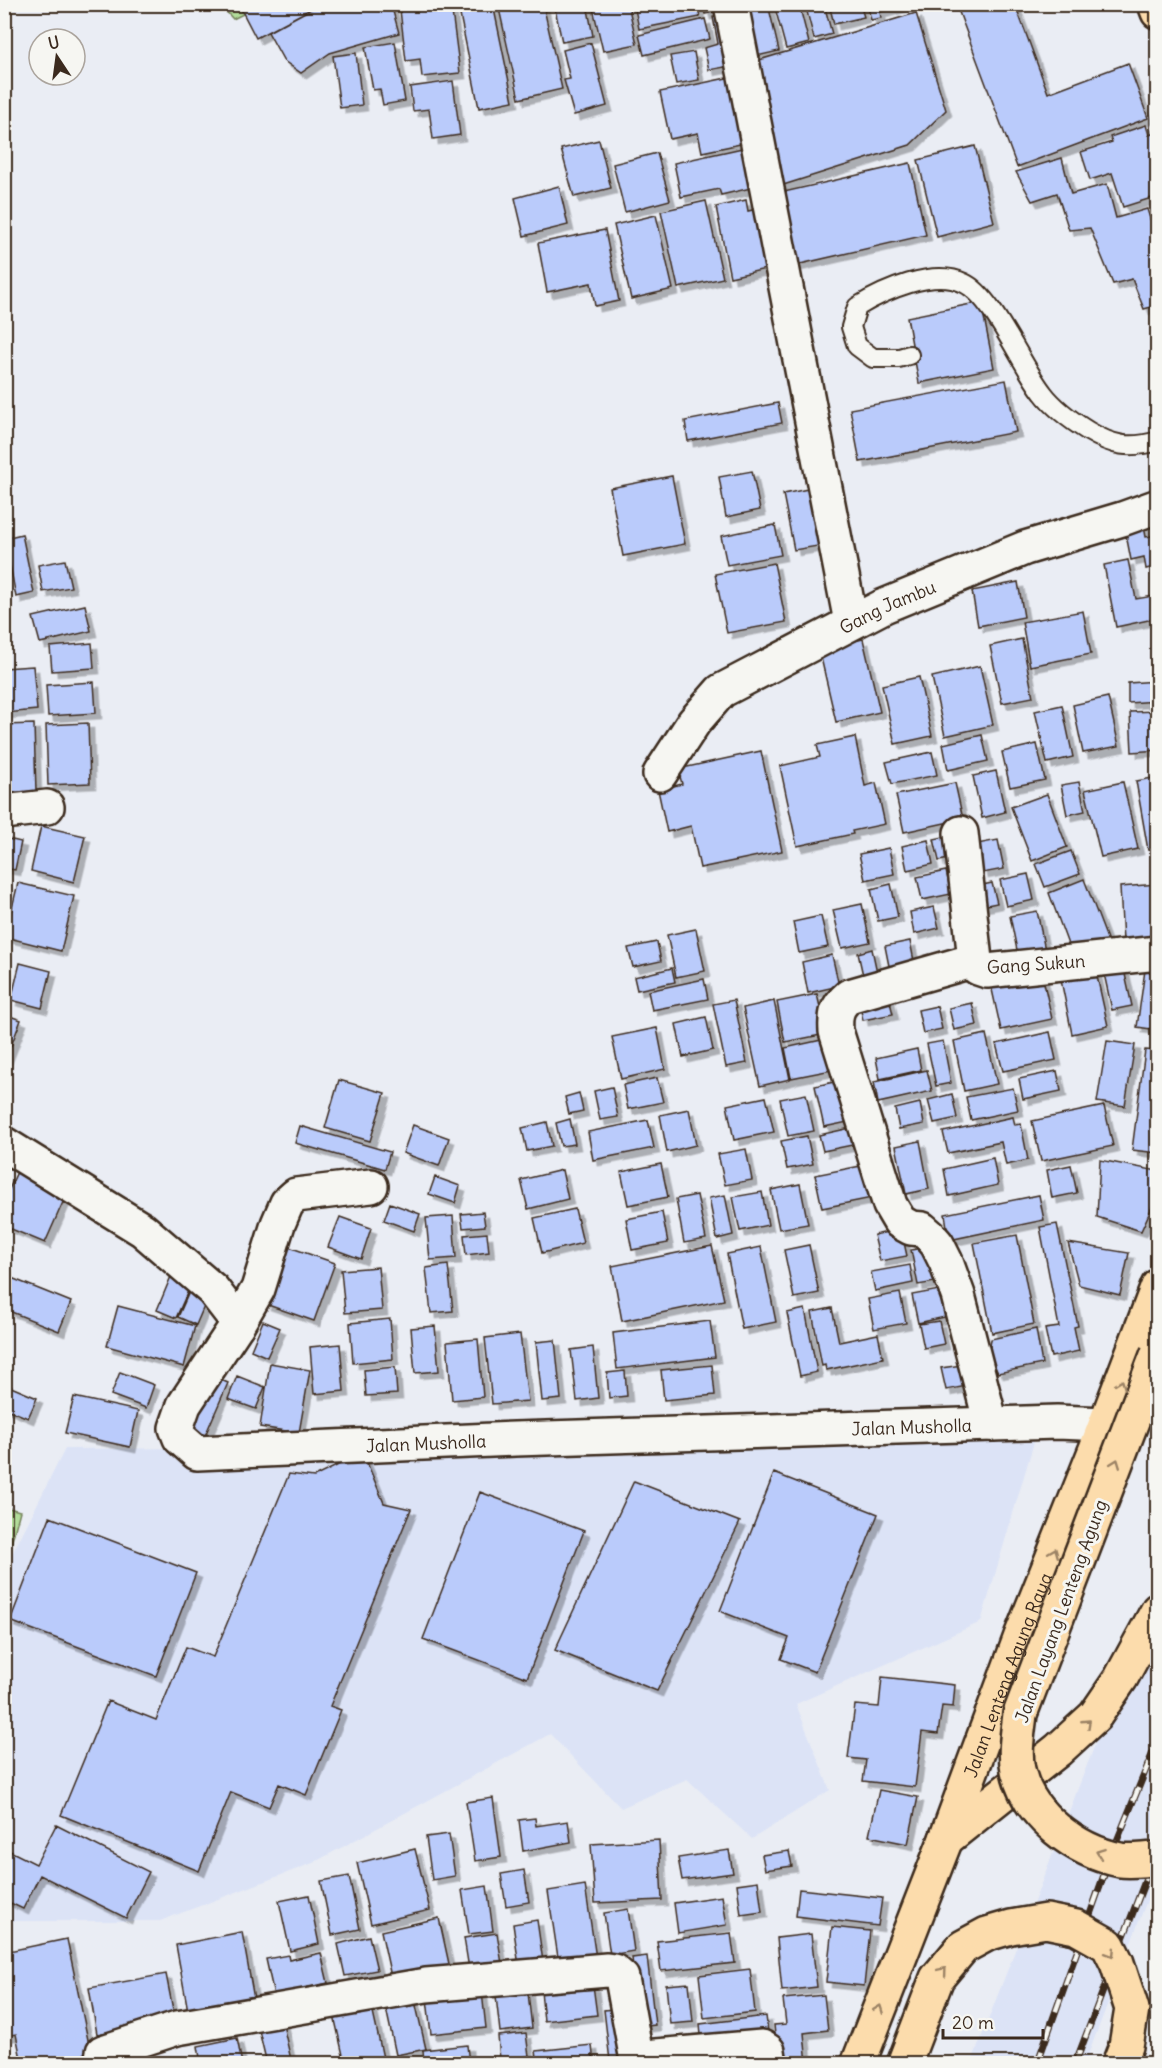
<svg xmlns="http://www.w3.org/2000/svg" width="1162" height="2068" font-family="Delius,sans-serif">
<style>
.built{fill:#dce3f6}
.green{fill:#b2dc9a;stroke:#76835c;stroke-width:1.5}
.building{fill:#bacbfb;stroke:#3b2a1e;stroke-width:1.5;filter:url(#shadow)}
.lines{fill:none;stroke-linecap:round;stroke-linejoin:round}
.lane-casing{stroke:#3b2a1e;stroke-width:22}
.street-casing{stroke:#3b2a1e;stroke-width:38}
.primary-casing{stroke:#3b2a1e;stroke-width:38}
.lane{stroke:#f6f6f2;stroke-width:18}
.street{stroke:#f6f6f2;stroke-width:33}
.primary{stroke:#fcdcac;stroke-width:33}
.rail-casing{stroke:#3b2a1e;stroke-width:7}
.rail{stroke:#f6f6f2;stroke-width:4.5;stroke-dasharray:14;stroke-linecap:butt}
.primary-bridge-casing{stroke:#3b2a1e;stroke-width:38;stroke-linecap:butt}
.primary-bridge{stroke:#fcdcac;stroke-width:33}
.oneway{stroke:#9c8365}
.labels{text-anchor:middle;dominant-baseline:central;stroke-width:6;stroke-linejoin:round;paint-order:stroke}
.street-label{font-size:18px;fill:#3b2a1e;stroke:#f6f6f2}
</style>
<defs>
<filter id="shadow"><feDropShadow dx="5.5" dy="5.5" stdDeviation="0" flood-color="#0004"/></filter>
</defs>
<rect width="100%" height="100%" fill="#eaedf4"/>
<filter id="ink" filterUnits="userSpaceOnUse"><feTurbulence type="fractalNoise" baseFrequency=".0167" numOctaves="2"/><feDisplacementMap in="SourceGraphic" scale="12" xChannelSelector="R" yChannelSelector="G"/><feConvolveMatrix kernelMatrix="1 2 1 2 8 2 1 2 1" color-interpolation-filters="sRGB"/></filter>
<g filter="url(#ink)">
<!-- built -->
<path class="built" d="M1034,1442L981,1622L796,1704L830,1790L752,1839L687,1779L621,1808L550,1734L313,1863L160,1921H5L4,1570L65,1449Z
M1157,1585V1874L1085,2063L971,2064Z"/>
<!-- green -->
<path class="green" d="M220,5H261L233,19Z
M5,1507L20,1511L5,1566L4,1507Z"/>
<!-- building -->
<path class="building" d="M250,4H320L256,38L241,9Z
M320,4H391L399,33L330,53L301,73L284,61L268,32Z
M444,4H451L460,73L422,77L420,59L406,61L400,10Z
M493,4L513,101L479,108L458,5Z
M498,4H543L562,89L519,99Z
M554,4H587L593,36L562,42Z
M592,4H628L637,44L603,51Z
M634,4H697L700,17L639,29Z
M702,4H726L727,9L705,14Z
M732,4H768L779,51L744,59Z
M774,4H799L809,43L786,49Z
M805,4H824L832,34L814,39Z
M829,4H860L864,17L834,24Z
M867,4H910L880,12L881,18L871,20Z
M956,4H1015L1048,93L1128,63L1148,118L1017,167Z
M916,13L946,110L910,145L777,187L746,64Z
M726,15L736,65L709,70L704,48L718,44L713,17Z
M705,19L710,39L644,55L639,35Z
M395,42L405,101L383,105L380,89L373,90L365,47Z
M591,43L607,106L574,115L564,80L570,79L563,50Z
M694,52L699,80L676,84L670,56Z
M356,53L362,105L340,108L333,56Z
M741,75L755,141L702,152L698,133L670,139L660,92Z
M453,81L460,135L433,139L429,109L413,111L410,87Z
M1146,125L1149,135L1158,132V196L1123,207L1112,173L1090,180L1081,152L1112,142L1110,137Z
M599,140L611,188L574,197L561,149Z
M756,145L751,188L721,195L719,189L681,197L674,163Z
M975,146L994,222L937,237L918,160Z
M657,153L670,200L625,212L613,164Z
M1062,158L1071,194L1107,184L1116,218L1147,209L1158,244V309L1154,306L1144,309L1132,279L1113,284L1090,228L1069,230L1057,193L1032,201L1016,172Z
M910,163L926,235L787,267L771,195Z
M559,186L568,225L524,236L515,198Z
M746,200L748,211L766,207L779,266L730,277L716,207Z
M706,201L723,278L678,288L661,211Z
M656,215L673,289L631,299L614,225Z
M605,230L619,301L595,306L591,283L547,292L538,243Z
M981,302L994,368L919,383L907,317Z
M1006,380L1016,432L860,462L850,409Z
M778,403L782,423L688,441L685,421Z
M752,471L760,510L726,517L719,477Z
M672,476L685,544L623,556L610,488Z
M813,488L824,545L794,550L783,494Z
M1142,516L1146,537L1158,535V566L1146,569L1144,557L1131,560L1123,519Z
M775,525L781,555L727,565L721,536Z
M22,534L34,593L16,597L5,538Z
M65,560L71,587L43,592L38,565Z
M1128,560L1136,599L1153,596L1158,618L1116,627L1104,565Z
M774,563L786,622L727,633L715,574Z
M1018,582L1024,617L978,626L972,591Z
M85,605L91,631L40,643L33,617Z
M1083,611L1091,654L1030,666L1022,622Z
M863,639L880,712L836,722L819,649Z
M1022,639L1033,697L1002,703L990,646Z
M92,643L94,668L52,671L50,647Z
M33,666L37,710L5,713L4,668Z
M980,666L993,725L945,736L932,677Z
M919,677L932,736L895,744L882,685Z
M1158,681V701L1128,703V683Z
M94,682L96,713L48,716L46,685Z
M1108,697L1119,746L1083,753L1073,705Z
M1062,705L1073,757L1047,763L1035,711Z
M1158,711V750L1132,752L1130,712Z
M88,723L90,783L48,785L46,725Z
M34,724L36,791L4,793V725Z
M982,735L988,761L948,770L943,744Z
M855,737L865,786L876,783L885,824L852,831L853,834L797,846L780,766L820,757L817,745Z
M1037,744L1045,780L1010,787L1002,752Z
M761,751L782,851L700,868L691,826L667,832L658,790L682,784L678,769Z
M932,752L937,775L892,784L886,762Z
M996,771L1005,812L982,818L973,776Z
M1158,777V848L1148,850L1136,781Z
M1079,782L1085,811L1067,815L1061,785Z
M1123,782L1138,849L1101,857L1085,790Z
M955,783L963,819L904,832L896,795Z
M1047,794L1067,847L1032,861L1011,807Z
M41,826L85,836L74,882L31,871Z
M953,835L958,857L939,861L934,839Z
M4,838L21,842L15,870L4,868Z
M928,840L933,864L907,870L902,846Z
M998,840L1004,869L983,873L977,844Z
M889,848L894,874L865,880L859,854Z
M1071,851L1080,874L1045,887L1036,864Z
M946,871L951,894L922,900L917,877Z
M1028,874L1034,900L1006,906L1000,880Z
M1084,879L1109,944L1073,958L1049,893Z
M18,883L74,896L61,951L5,937Z
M992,883L997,903L982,906L978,886Z
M891,884L898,917L878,921L871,889Z
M1158,884V939L1123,941L1120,887Z
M862,904L870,942L842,948L833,910Z
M934,907L939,928L914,934L910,912Z
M1037,911L1046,955L1019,960L1010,916Z
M821,916L828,947L799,953L793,922Z
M696,929L705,971L676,977L667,935Z
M910,941L916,971L891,976L885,946Z
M657,942L661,961L633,967L628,948Z
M872,949L878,977L864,980L858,953Z
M832,955L839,986L808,993L802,962Z
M20,963L51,971L42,1008L11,1000Z
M1146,963L1158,964V1030L1137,1027Z
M1123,965L1132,1006L1112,1010L1103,969Z
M1095,967L1108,1026L1072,1034L1060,975Z
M672,968L675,982L637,990L634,977Z
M1042,974L1052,1019L1001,1030L991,985Z
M704,979L708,999L652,1010L648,991Z
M887,990L893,1014L863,1020L858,997Z
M817,994L826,1034L785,1042L777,1002Z
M734,1000L747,1063L726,1067L713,1004Z
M774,1001L790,1079L760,1086L743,1008Z
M972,1003L977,1025L954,1030L949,1008Z
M937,1006L942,1029L923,1033L918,1010Z
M4,1014L21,1020L4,1064Z
M706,1017L713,1050L683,1057L676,1024Z
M657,1028L665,1069L621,1079L612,1037Z
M1050,1032L1056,1060L1003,1071L996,1044Z
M986,1034L997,1084L964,1091L954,1041Z
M826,1039L832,1070L791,1078L785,1048Z
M943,1041L951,1083L936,1086L927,1044Z
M1107,1041L1135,1045L1125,1106L1097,1102Z
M917,1049L921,1070L880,1079L876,1058Z
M1145,1050L1158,1051V1153L1132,1150Z
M927,1070L932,1091L878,1103L874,1082Z
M1057,1071L1061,1091L1023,1099L1019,1079Z
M657,1078L663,1102L628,1109L623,1085Z
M339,1080L385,1093L370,1141L325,1128Z
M839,1081L848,1122L824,1127L815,1086Z
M612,1087L618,1117L600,1120L594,1091Z
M1013,1088L1018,1110L971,1120L966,1097Z
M579,1093L583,1111L569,1114L565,1097Z
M806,1094L814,1131L788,1136L780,1099Z
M952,1094L957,1118L934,1123L928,1100Z
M766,1097L774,1132L734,1140L727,1105Z
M920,1103L924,1124L899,1129L895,1109Z
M1104,1106L1113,1146L1041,1161L1032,1121Z
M689,1109L696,1145L667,1152L660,1115Z
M1013,1117L1015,1125L1021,1124L1028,1160L1006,1165L1001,1142L948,1153L943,1132Z
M570,1119L575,1144L561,1146L556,1123Z
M648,1120L654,1148L593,1160L588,1132Z
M547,1122L552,1146L527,1151L522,1128Z
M413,1125L449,1138L439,1166L403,1153Z
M864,1125L867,1142L823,1151L819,1135Z
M300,1126L390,1152L385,1169L295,1143Z
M807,1136L813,1164L787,1169L781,1141Z
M920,1141L929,1189L906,1194L896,1146Z
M746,1149L752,1180L725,1185L718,1154Z
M993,1158L998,1185L949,1196L944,1169Z
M1100,1160L1158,1171V1194L1141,1231L1097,1217Z
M661,1164L668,1197L628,1205L621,1172Z
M871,1164L877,1197L822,1208L815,1175Z
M1071,1165L1077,1193L1052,1198L1047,1170Z
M562,1170L568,1199L528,1209L521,1180Z
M17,1172L67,1193L45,1243L4,1226V1200Z
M435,1177L460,1186L455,1203L429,1194Z
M800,1184L808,1224L779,1229L771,1190Z
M762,1192L768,1225L740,1231L733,1197Z
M697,1195L706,1239L684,1243L676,1199Z
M725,1195L733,1235L717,1239L709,1198Z
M1039,1195L1044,1220L949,1240L945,1214Z
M390,1203L420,1214L414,1231L384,1220Z
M575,1209L583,1243L542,1253L534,1218Z
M483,1212L485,1226L463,1228L461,1214Z
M662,1212L668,1243L632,1250L626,1219Z
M453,1216L456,1258L430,1260L426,1218Z
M340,1217L371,1228L361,1259L328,1247Z
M1057,1224L1078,1326L1074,1327L1079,1351L1051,1357L1045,1329L1059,1327L1040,1227Z
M901,1229L907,1256L880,1261L874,1235Z
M487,1233L489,1252L466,1255L464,1235Z
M1017,1235L1034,1324L992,1333L974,1243Z
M1068,1243L1129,1253L1120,1295L1079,1285Z
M809,1245L819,1293L794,1298L784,1250Z
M286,1246L335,1263L314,1321L265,1304Z
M712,1246L724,1300L622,1321L612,1266Z
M934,1246L941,1281L918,1285L911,1250Z
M761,1247L776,1322L742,1329L727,1254Z
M448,1265L453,1311L431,1313L426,1268Z
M910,1265L913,1283L875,1291L871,1272Z
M378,1267L382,1310L345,1313L341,1270Z
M172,1274L192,1282L176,1318L157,1310Z
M4,1275L71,1302L59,1331L4,1309Z
M193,1283L211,1290L196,1325L178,1317Z
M939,1290L945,1317L918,1323L912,1295Z
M900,1293L906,1323L874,1329L868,1299Z
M118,1306L195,1326L184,1367L107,1346Z
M832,1308L839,1342L878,1334L883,1358L826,1370L825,1365L822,1366L812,1312Z
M805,1309L817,1372L800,1376L787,1313Z
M390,1319L393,1359L353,1363L350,1323Z
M263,1321L280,1328L267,1357L251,1350Z
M710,1321L715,1357L617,1369L613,1333Z
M939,1321L944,1344L924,1348L919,1324Z
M435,1326L439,1371L415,1373L411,1328Z
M1036,1329L1042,1364L998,1373L989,1354L991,1339Z
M520,1334L528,1401L492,1404L485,1338Z
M478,1339L483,1397L452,1400L447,1342Z
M555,1340L561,1399L542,1401L536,1342Z
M340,1344L344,1391L314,1394L310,1347Z
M593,1347L598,1398L577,1401L571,1350Z
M270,1363L310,1370L299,1433L260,1427Z
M712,1365L715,1395L664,1400L661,1370Z
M962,1365L967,1386L946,1390L941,1368Z
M395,1367L397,1394L366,1396L364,1370Z
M625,1371L627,1396L609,1398L607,1373Z
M120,1372L154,1385L146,1408L111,1395Z
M207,1374L228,1383L204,1438L184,1429Z
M237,1376L265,1387L256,1409L228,1399Z
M4,1384L37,1398L28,1418L4,1408Z
M74,1397L138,1411L130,1447L65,1433Z
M363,1453L384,1503L411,1509L330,1706L341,1710L306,1795L279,1784L269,1807L231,1792L199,1871L61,1815L108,1701L156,1720L186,1647L213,1657L289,1474L314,1477Z
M774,1473L878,1514L815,1672L781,1659L789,1638L720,1611Z
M634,1481L740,1522L657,1691L555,1650Z
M480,1492L584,1531L527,1678L423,1639Z
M50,1517L196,1573L156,1676L10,1621Z
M882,1677L955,1685L953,1707L942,1706L938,1734L922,1732L915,1787L863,1781L866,1760L848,1758L855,1705L879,1707Z
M879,1790L918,1797L908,1844L869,1836Z
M493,1798L501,1857L475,1861L466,1802Z
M535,1818L536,1826L568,1821L571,1842L523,1851L519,1820Z
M56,1825L149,1872L126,1918L40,1875L23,1909L4,1900V1848L36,1864Z
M449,1834L455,1876L432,1880L426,1837Z
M659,1840L662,1900L595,1903L591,1844Z
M415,1849L430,1910L371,1924L357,1863Z
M729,1850L733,1873L682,1880L678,1858Z
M789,1851L792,1866L765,1870L762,1855Z
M524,1870L529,1902L506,1906L501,1874Z
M349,1876L360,1929L332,1935L321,1881Z
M758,1881L762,1912L741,1915L737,1884Z
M585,1885L596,1958L559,1964L548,1891Z
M487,1886L493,1931L469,1934L462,1890Z
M799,1889L882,1898L878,1926L796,1916Z
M309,1895L319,1944L290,1951L279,1901Z
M722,1896L727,1925L678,1933L674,1903Z
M628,1909L634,1951L610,1955L604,1913Z
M439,1918L451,1973L393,1986L381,1931Z
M537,1920L544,1969L520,1973L513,1924Z
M832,1927L870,1931L864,1986L826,1982Z
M242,1932L254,1999L188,2011L176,1945Z
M497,1933L503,1970L470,1975L464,1938Z
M731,1933L735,1963L661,1971L657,1941Z
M811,1934L817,1987L782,1991L777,1938Z
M369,1936L377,1970L345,1976L338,1944Z
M67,1939L93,2064H22L16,2034L4,2036V1952Z
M321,1953L328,1983L296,1990L299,1999L276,2004L266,1959L288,1955L289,1960Z
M647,1956L655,2025L640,2027L632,1958Z
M750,1969L755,2012L704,2018L699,1975Z
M166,1974L175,2020L97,2034L89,1988Z
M481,1983L486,2028L431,2034L426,1990Z
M689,1983L693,2022L670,2024L666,1985Z
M527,1984L532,2028L500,2032L495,1987Z
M593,1985L597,2015L544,2021L541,1991Z
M412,1988L426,2049L396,2055L383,1994Z
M824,1995L828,2030L804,2033L807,2064H778L774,2025L786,2024L783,1999Z
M370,1999L383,2058L358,2064H345L332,2007Z
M623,2008L629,2059L610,2061L604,2010Z
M281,2016L292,2064H267L257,2022Z
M766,2016L769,2040L702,2047L700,2024Z
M526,2033L529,2056L500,2060L498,2036Z
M237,2038L242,2064H201L198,2046Z
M467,2045L469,2064H424L423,2050Z
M592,2045L594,2064H538L536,2051Z
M193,2058L194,2064H163Z"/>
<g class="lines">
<defs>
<path id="lane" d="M909,355L899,358H873L857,346L851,327L857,307C883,291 933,268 964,283C993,296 1022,367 1043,393C1055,409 1072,421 1088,431C1113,446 1129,449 1158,441"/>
<g id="street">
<path d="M731,4L851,622"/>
<path id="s1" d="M660,774L694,722L721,691L884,606L1025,548L1122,519L1158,506"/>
<path d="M4,812L47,807"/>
<path d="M961,833L975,960L978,968L987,971L1158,953"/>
<path d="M975,960L849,996C836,1007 835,1015 836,1031L890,1205L900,1222L911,1228L922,1229L930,1236L937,1244L946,1262L958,1295L991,1424"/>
<path d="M4,1144L143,1230L213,1290L233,1316L237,1325"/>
<path id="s2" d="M371,1186L296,1195L287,1203L278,1224L258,1289L237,1325L184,1405L176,1428L180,1438L197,1453L515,1439L1057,1422L1106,1424"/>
<path d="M101,2064L103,2052L177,2028L426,1985L607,1970L614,1971L622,1978L636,2055L644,2057L762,2047L768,2051L770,2064"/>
</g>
<g id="primary">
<path d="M1155,4L1158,12"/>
<path d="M946,1839L1058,1750L1095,1716L1121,1678L1158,1610"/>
<path id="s3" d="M858,2064L946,1839L1020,1639L1096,1449L1158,1286"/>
</g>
</defs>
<!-- lane casing -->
<use href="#lane" class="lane-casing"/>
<!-- street casing -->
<use href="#street" class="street-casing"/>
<!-- primary casing -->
<use href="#primary" class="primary-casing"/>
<!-- lane -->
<use href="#lane" class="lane"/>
<!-- street -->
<use href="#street" class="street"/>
<!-- primary -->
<use href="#primary" class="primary"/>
<defs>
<path id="rail" d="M1037,2064L1110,1858L1158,1740
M1075,2064L1158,1847"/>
</defs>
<!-- rail casing -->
<use href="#rail" class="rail-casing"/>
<!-- rail -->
<use href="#rail" class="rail"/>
<defs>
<path id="primary-bridge" d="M1158,1353L1020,1714C1018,1733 1014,1751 1018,1770C1028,1816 1076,1851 1120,1860C1132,1862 1146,1859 1158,1859
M904,2064L937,1978L963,1947L987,1934L1011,1927L1046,1921L1076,1927L1108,1945L1117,1963L1132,2009L1126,2046L1119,2064"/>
</defs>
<!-- primary-bridge casing -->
<use href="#primary-bridge" class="primary-bridge-casing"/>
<!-- primary-bridge -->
<use href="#primary-bridge" class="primary-bridge"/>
</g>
<!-- one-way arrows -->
<defs><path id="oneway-chevron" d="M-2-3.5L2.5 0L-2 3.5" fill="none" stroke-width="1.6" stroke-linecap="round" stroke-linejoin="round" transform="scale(1.5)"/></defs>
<g class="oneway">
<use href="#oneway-chevron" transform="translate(1121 1384) rotate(-69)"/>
<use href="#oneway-chevron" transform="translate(1116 1463) rotate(-69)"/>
<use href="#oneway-chevron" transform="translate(1054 1552) rotate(-68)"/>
<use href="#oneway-chevron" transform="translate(1087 1723) rotate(-43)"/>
<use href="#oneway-chevron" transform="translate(1100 1853) rotate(-160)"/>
<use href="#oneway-chevron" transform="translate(1111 1953) rotate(58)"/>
<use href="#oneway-chevron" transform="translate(943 1971) rotate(-50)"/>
<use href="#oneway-chevron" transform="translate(879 2009) rotate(-69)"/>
</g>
</g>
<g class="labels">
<!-- street labels -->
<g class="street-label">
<text stroke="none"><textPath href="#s1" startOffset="290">Gang Jambu</textPath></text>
<text transform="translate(1036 964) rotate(-4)">Gang Sukun</text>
<text stroke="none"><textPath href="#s2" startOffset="1089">Jalan Musholla</textPath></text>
<text stroke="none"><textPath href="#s2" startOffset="603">Jalan Musholla</textPath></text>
<text transform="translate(1061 1611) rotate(-70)">Jalan Layang Lenteng Agung</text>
<text stroke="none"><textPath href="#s3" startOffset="417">Jalan Lenteng Agung Raya</textPath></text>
</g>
</g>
<!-- margin -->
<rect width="1162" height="2068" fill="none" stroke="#f6f6f2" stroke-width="24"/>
<rect x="12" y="12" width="1138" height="2044" fill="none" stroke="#3b2a1e" stroke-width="2" filter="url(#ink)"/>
<!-- north arrow -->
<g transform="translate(57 57) rotate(347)"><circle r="28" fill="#f6f6f2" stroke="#aba49d" stroke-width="1.5"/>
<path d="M0-4.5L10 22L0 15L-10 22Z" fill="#3b2a1e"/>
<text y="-9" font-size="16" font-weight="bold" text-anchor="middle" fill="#3b2a1e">U</text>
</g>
<!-- scale -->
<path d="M943 2029v9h100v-9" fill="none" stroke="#3b2a1e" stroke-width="3"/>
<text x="952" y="2029" font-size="18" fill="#3b2a1e" stroke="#f6f6f2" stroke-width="4.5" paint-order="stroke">20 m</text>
</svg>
